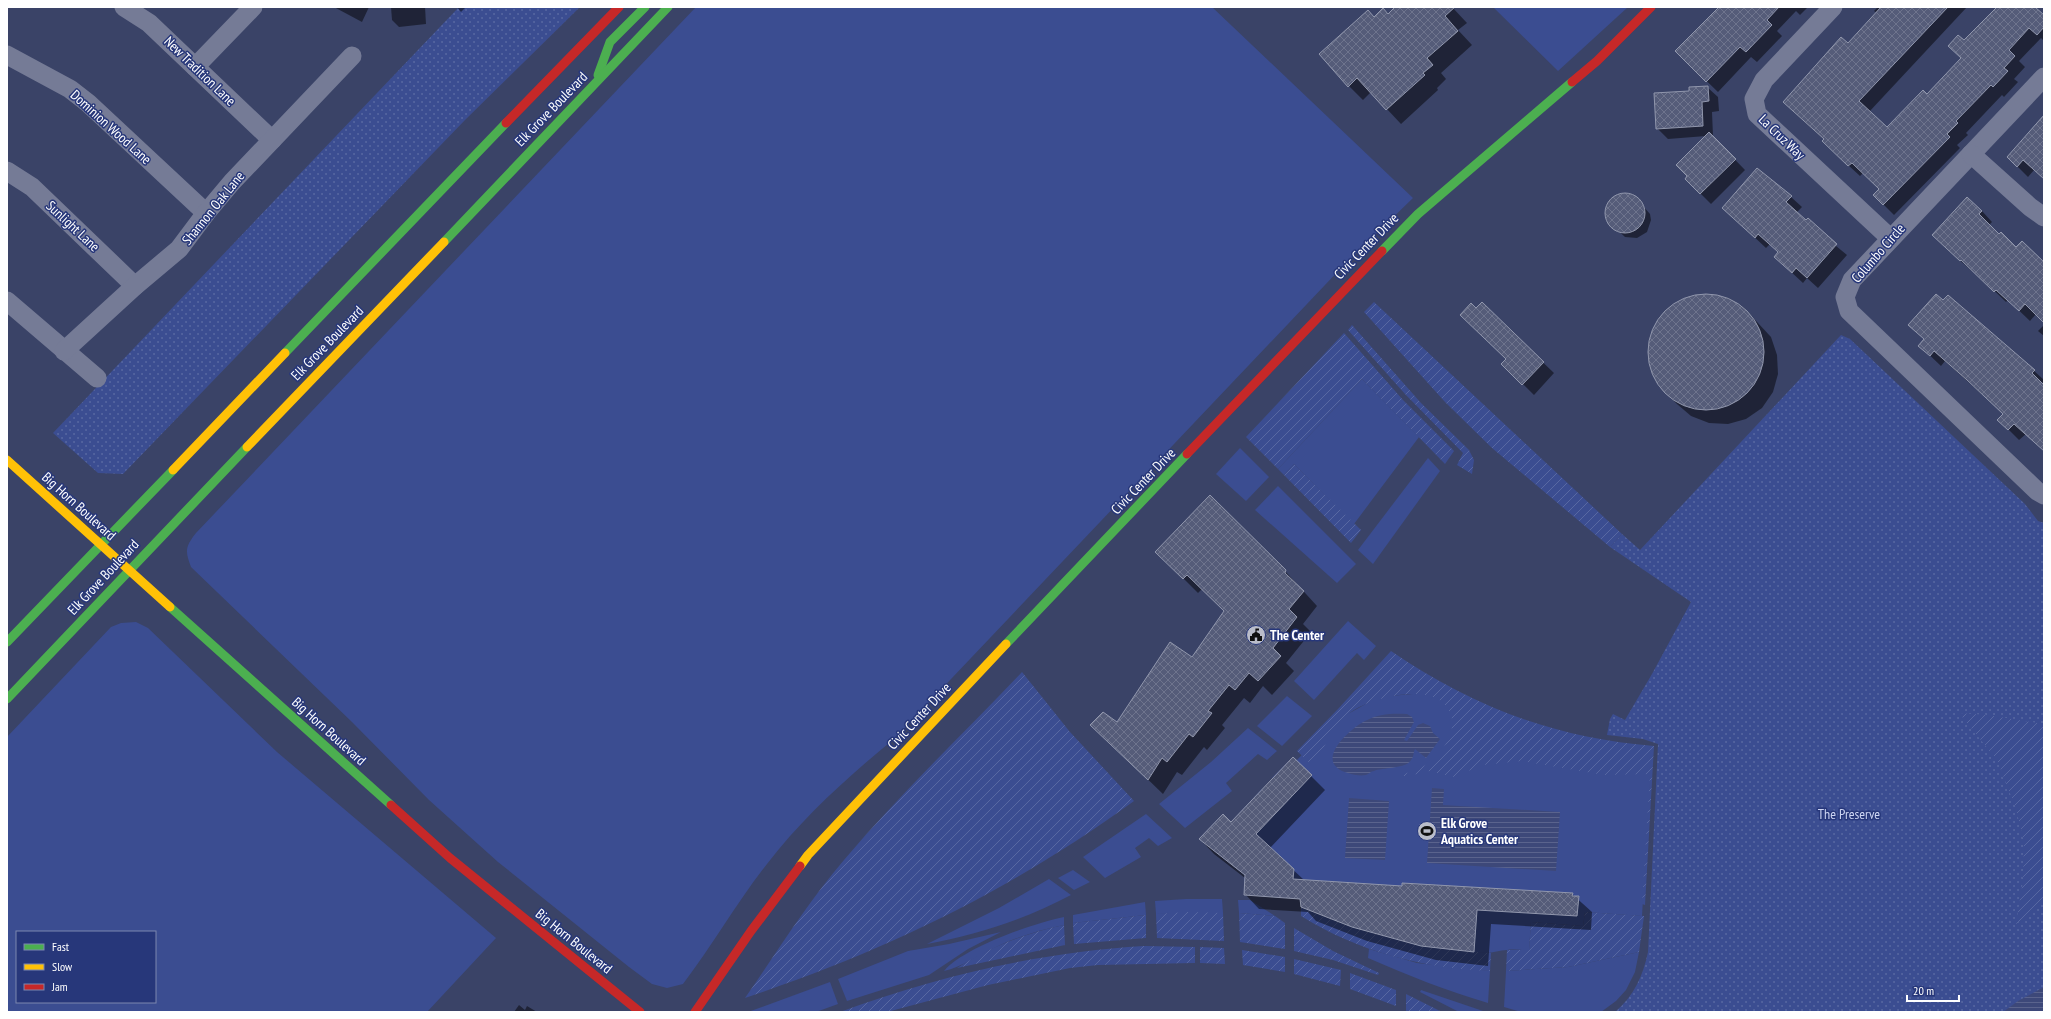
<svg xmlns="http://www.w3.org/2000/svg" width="2051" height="1019" font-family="'PT Sans Narrow',sans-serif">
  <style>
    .grass { fill: #3b4d91; fill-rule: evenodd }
    .park { fill: url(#park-dots) }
    .garden { fill: url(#garden-furrows) }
    .water { fill: url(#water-rules) }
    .shadow { fill: #0007 }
    .building { fill: url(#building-cross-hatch); stroke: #9197ad }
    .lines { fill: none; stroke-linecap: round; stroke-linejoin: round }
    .street { stroke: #757b96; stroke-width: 19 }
    .fast { stroke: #4caf50; stroke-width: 9 }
    .slow { stroke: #ffc107; stroke-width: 9 }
    .jam { stroke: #c62828; stroke-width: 9 }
    .labels { text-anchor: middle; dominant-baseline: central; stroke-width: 3; stroke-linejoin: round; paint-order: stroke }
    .street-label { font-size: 14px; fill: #fff; stroke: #27377a }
    .poi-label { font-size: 14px; font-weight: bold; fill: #fff; stroke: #27377a; text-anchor: start }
    .park-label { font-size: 14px; fill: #cdd5f3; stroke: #27377a }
  </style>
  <defs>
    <pattern id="park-dots" width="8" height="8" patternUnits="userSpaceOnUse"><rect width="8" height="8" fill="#3b4d91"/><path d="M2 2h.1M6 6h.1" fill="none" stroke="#5868a2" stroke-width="1.8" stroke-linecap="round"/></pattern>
    <pattern id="garden-furrows" width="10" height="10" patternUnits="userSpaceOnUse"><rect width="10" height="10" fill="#3b4d91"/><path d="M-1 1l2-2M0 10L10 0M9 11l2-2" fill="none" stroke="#5868a2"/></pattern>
    <pattern id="water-rules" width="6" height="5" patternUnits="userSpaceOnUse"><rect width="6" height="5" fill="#3d4879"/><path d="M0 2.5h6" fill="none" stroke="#5a638d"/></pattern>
    <pattern id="building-cross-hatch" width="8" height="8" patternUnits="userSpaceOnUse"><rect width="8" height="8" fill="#555c79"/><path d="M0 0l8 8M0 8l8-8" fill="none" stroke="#6e748d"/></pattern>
  </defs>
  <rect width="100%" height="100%" fill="#3a4367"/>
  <g class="grass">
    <path d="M 696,7 L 1212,7 L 1413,198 L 1343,266 L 895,738 C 849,776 804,816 767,864 C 737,902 713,945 683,984 L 667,988 L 652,984 L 629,967 L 498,862 L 429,800 L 352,722 L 191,567 C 185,551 185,547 196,533 Z"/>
    <path d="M 1493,7 L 1628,7 L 1558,71 Z"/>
    <path d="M 1362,379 L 1419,437 L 1354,524 L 1294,464 L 1284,475 L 1278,469 Z"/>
    <path d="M 1240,448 L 1269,477 L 1246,501 L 1216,474 Z"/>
    <path d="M 1428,458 L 1440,471 L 1373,564 L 1358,550 Z"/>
    <path d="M 1278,486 L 1356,564 L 1337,583 L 1255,510 Z"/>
    <path d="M 1348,621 L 1376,646 L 1364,660 L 1357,653 L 1314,700 L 1294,681 Z"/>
    <path d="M 136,622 L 148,628 L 277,752 L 496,938 L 427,1012 L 7,1012 L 7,737 L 111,627 L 121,623 ZM 17,932 L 155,932 L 155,1002 L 17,1002 Z"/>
    <path d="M 1424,693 L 1651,767 L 1642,916 L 1585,912 L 1583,926 L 1531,922 L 1529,951 C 1522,950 1514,949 1507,950 C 1500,950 1493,953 1486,953 C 1421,950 1361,933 1301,907 L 1301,904 L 1306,899 L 1244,895 L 1244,875 L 1199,839 L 1223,814 L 1231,822 L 1262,789 L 1264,791 L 1274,780 L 1272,778 L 1293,757 L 1297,760 L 1332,723 L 1378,697 Z"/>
    <path d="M 1287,696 L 1312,716 L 1282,746 L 1257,726 Z"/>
    <path d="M 1248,728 L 1277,751 L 1267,760 L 1258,754 L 1226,783 L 1232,791 L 1185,828 L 1159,804 L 1211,762 Z"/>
    <path d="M 1146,814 L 1172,838 L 1158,846 L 1149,838 L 1135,848 L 1141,857 L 1105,878 L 1083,857 Z"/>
    <path d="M 1073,870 L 1090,882 L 1074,890 L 1058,878 Z"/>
    <path d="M 1049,879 L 1071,895 C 1026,919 977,935 927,944 L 999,908 Z"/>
    <path d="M 1186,899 L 1222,899 L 1223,913 L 1156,914 L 1155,901 Z"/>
    <path d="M 1238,900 L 1250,900 L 1275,916 L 1239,913 Z"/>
    <path d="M 1145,902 L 1146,915 L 1073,923 L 1073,915 Z"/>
    <path d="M 1064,917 L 1064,925 C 1040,930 1016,937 994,948 C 977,956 962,967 944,971 C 963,948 1034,923 1064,917 Z"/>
    <path d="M 1001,932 L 968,949 L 929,975 L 847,1001 L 838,979 L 908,951 L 949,944 Z"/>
    <path d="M 1369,949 L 1417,963 L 1490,971 L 1488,1003 C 1447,991 1407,975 1368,958 Z"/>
    <path d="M 1639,952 L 1635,972 L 1626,990 L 1616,1001 L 1601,1012 L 1521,1012 L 1504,1007 L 1506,971 L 1568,967 Z"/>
    <path d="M 830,982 L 838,1004 L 816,1012 L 748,1012 Z"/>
    <path d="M 1421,990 L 1486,1012 L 1459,1012 L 1420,992 Z"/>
  </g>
  <g class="park">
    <path d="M 459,7 L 580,7 L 465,120 L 123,474 L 98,473 L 53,433 Z"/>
    <path d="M 1841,335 L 1850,339 L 2025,504 L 2038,521 L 2044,523 L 2044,1012 L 1615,1012 C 1634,996 1643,976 1648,952 L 1658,744 L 1643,739 L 1607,735 L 1610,719 L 1613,714 L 1625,720 L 1652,674 L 1691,602 L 1610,547 L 1622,534 L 1640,550 Z"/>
  </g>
  <g class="garden">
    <path d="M 1374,302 L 1622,534 L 1610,547 L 1492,448 L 1445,402 L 1364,312 Z"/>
    <path d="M 1352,325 L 1421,403 L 1469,450 L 1474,460 L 1472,474 L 1457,465 L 1463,453 L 1405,394 L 1348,330 Z"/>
    <path d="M 1344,333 L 1403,400 L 1454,451 L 1445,464 L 1362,379 L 1278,469 L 1246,437 Z"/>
    <path d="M 1294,464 L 1361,530 L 1351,543 L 1284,475 Z"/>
    <path d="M 1391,651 C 1473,707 1555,738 1654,746 L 1645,905 L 1642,904 L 1650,774 L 1604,775 L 1521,761 L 1483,765 L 1453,777 L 1429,771 L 1404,777 L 1404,774 C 1412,771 1420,769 1427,764 C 1446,751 1465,720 1441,701 C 1420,686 1371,698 1351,712 C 1342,720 1333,729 1328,740 C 1322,749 1320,757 1313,766 L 1297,751 L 1338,709 Z"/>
    <path d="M 1022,672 L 1070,732 L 1134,801 C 1011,890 889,950 745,998 C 777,952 807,903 844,860 C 900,794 963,734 1022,672 Z"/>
    <path d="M 1959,713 L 1987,715 L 2044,724 L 2044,903 L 2016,924 L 2023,881 L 2024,842 L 2016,809 L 1997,760 Z"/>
    <path d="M 1301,907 C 1367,935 1418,948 1491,953 L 1490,971 C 1422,968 1359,952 1301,916 Z"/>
    <path d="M 1188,912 L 1223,913 L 1224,941 L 1157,938 L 1156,914 Z"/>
    <path d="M 1585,912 L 1644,916 L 1639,952 L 1568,967 L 1506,971 L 1507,950 L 1529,950 L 1531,922 L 1583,926 Z"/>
    <path d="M 1239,913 L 1275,916 L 1285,923 L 1285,949 L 1240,942 Z"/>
    <path d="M 1146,915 L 1146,938 L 1074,944 L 1073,923 Z"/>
    <path d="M 1064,925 L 1065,945 L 957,968 C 990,947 1026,933 1064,925 Z"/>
    <path d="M 1294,928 L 1333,951 L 1379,973 L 1378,975 L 1333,960 L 1294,951 Z"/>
    <path d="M 1144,946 L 1195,947 L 1195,963 L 1098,965 L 1070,968 L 988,985 L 887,1012 L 840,1012 C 937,976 1041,952 1144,946 Z"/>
    <path d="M 1200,947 L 1224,948 L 1225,964 L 1200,963 Z"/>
    <path d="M 1242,950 L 1285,957 L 1285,972 L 1243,965 Z"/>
    <path d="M 1294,959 L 1341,970 L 1340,986 L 1294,974 Z"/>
    <path d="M 1350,973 L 1396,990 L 1396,1006 L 1350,989 Z"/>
    <path d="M 1406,994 L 1442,1012 L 1406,1011 Z"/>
  </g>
  <g class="water">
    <path d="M 1407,714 L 1412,717 L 1414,722 L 1404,740 L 1407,741 L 1418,725 L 1423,723 L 1430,726 L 1433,733 L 1440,739 L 1426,758 L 1415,749 C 1413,753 1414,757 1411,760 C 1406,769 1384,767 1374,771 C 1371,771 1369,774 1366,775 C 1361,776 1353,775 1348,773 C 1312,763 1348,730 1365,721 C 1378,714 1392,713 1407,714 Z"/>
    <path d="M 1432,788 L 1444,789 L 1443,805 L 1560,812 L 1556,871 L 1427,863 Z"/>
    <path d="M 1349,798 L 1389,801 L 1385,860 L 1345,858 Z"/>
    <path d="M 2044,987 L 2044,1012 L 2003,1012 L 2018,1001 Z"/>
  </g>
  <g class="shadow">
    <path d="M 334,7 L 369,7 L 362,22 Z"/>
    <path d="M 391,7 L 425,7 L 426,24 L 399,27 L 392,20 Z"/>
    <path d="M 457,7 L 466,7 L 461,12 Z"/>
    <path d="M 1397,7 L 1452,7 L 1467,23 L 1458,30 L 1472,45 L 1441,73 L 1446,79 L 1437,88 L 1438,90 L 1401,124 L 1371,92 L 1363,100 L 1349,86 L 1374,18 L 1383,9 L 1389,14 Z"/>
    <path d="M 1720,7 L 1808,7 L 1800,15 L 1796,11 L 1777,31 L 1782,36 L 1757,62 L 1751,57 L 1718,92 L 1687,62 Z"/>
    <path d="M 1878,7 L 1967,7 L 1869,112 L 1887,129 L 1927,95 L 1962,58 L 1964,42 L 1998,7 L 2034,7 L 2044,17 L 2044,41 L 2041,38 L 2019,61 L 2025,67 L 2014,79 L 2018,82 L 2004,97 L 2002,95 L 1966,133 L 1968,135 L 1957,145 L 1960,148 L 1894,215 L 1874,195 L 1880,189 L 1863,173 L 1860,176 L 1834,152 L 1825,140 L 1795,113 L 1848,44 L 1877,13 L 1874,11 Z"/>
    <path d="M 1707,87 L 1718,97 L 1719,111 L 1712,112 L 1713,136 L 1712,136 L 1745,170 L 1711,204 L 1686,179 L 1706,136 L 1668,139 L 1657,128 L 1690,92 Z"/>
    <path d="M 2044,117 L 2044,179 L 2034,170 L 2028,177 L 2008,157 Z"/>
    <path d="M 1630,195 L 1635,197 L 1650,214 L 1651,220 L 1647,232 L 1637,238 L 1625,237 L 1608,221 L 1606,216 L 1609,204 L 1618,196 Z"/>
    <path d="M 1791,197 L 1802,207 L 1796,213 L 1847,255 L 1818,288 L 1807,278 L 1803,283 L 1775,257 L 1779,253 L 1770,244 L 1766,248 L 1734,218 Z"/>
    <path d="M 1982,211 L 1992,222 L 1989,225 L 2016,249 L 2044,263 L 2044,322 L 2036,314 L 2030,321 L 2008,300 L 2006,302 L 1973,270 L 1972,271 L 1944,246 Z"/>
    <path d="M 1709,294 L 1728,298 L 1744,308 L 1771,337 L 1777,355 L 1778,374 L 1773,392 L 1762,408 L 1746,419 L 1728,424 L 1709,423 L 1691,416 L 1677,404 L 1662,389 L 1652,373 L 1649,354 L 1651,336 L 1660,318 L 1673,305 L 1690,297 Z"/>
    <path d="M 1482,304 L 1554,373 L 1534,395 L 1513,374 L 1507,359 L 1476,310 Z"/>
    <path d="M 2044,325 L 2044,336 L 2038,331 Z"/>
    <path d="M 1920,346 L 2020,358 L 2044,380 L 2042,384 L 2044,386 L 2044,451 L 2026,434 L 2019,440 L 1999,420 L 2004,414 L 1945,361 L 1941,366 Z"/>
    <path d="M 1157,552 L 1285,571 L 1317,606 L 1303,624 L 1311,632 L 1286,663 L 1294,671 L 1272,695 L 1263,686 L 1250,703 L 1244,698 L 1222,725 L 1225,728 L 1207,750 L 1204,747 L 1182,775 L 1177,772 L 1163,794 L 1106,739 L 1118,723 L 1192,658 L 1225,611 L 1202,589 L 1198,593 Z"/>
    <path d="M 1293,758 L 1325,790 L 1270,848 L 1304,880 L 1402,887 L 1572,894 L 1592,912 L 1591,930 L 1491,924 L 1488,966 L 1436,960 L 1367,941 L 1316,921 L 1308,912 L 1259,909 L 1245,894 L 1245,878 L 1214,854 L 1200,839 L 1231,823 Z"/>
    <path d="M 519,1005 L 525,1010 L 527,1006 L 537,1012 L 514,1012 Z"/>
  </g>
  <g class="building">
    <path d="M 1395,7 L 1455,7 L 1445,16 L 1458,31 L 1427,58 L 1433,65 L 1423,73 L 1425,75 L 1386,110 L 1357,78 L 1348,87 L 1319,54 L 1368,10 L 1374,17 L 1383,8 L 1388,14 Z"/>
    <path d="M 1719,7 L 1779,7 L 1767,20 L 1772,25 L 1746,52 L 1740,47 L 1706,82 L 1675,51 Z"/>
    <path d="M 1881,7 L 1948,7 L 1859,101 L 1887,127 L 1923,90 L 1927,94 L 1961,58 L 1948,46 L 1958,35 L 1964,40 L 1997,7 L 2035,7 L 2044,15 L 2044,27 L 2037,35 L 2029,28 L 2009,50 L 2015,56 L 2004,68 L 2008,71 L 1993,87 L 1991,85 L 1956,121 L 1958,123 L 1947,134 L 1950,137 L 1883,205 L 1873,195 L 1879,189 L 1852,163 L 1848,166 L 1822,141 L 1824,139 L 1783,102 L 1841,37 L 1848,43 Z"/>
    <path d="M 1708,86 L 1709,101 L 1702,102 L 1703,126 L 1656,129 L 1654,93 L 1689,91 L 1689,87 Z"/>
    <path d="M 2044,115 L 2044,179 L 2023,160 L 2017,167 L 2007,157 Z"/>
    <path d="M 1709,132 L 1736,159 L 1700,194 L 1685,179 L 1687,176 L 1676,165 Z"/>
    <path d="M 1757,168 L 1792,196 L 1786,202 L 1806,220 L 1808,218 L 1837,244 L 1807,278 L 1796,268 L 1792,273 L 1774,257 L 1778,252 L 1758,234 L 1755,238 L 1722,208 Z"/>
    <circle cx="1625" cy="213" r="20"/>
    <path d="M 1967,197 L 1982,211 L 1979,214 L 1999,234 L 2001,232 L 2016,247 L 2022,241 L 2044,262 L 2044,323 L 2025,304 L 2019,311 L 1996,290 L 1994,292 L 1961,260 L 1960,261 L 1932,235 Z"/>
    <circle cx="1706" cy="352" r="58"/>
    <path d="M 1936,294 L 1943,300 L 1948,295 L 2035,370 L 2032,373 L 2044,385 L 2044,451 L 2014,424 L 2008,430 L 1997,420 L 2003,414 L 1967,380 L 1934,351 L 1930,356 L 1918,346 L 1924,339 L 1908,325 Z"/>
    <path d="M 1482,302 L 1544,362 L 1522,385 L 1501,364 L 1506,359 L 1460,315 L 1471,303 L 1476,308 Z"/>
    <path d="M 1210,495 L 1286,570 L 1285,573 L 1304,591 L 1289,609 L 1297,617 L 1273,648 L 1281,656 L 1258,681 L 1249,673 L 1235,690 L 1229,685 L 1208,711 L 1212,713 L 1193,737 L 1189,734 L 1167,762 L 1162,758 L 1148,780 L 1090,725 L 1103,712 L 1117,722 L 1170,642 L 1192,657 L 1224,611 L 1187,575 L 1183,579 L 1155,552 Z"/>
    <path d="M 1293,757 L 1312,775 L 1256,834 L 1294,869 L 1293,879 L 1402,886 L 1402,883 L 1573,893 L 1572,896 L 1579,896 L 1577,916 L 1477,910 L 1474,952 L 1421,946 L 1352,927 L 1301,907 L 1300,899 L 1244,895 L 1245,875 L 1199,839 L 1223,814 L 1231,822 Z"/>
  </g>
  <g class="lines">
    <g class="street">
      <path d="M 124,7 L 149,23 L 272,140"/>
      <path d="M 1833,7 L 1764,80 L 1754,99 L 1757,114 L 1890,238"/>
      <path d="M 7,55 L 70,89 L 88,103 L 206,213"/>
      <path d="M 195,67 L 253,7"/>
      <path d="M 2044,77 L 1852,280 L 1845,297 L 1849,311 L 2037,491 L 2044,495"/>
      <path d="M 1971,154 L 2030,207 L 2044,217"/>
      <path d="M 7,171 L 32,187 L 135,286"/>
      <path d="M 7,301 L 97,378"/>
      <path d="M 64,351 L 135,286 L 179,249 L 206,213 L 232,182 L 352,56"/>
    </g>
    <g class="fast">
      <path d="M 598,75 L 610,42 L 645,7"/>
      <path d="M 444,242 L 668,7"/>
      <path d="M 1382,251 L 1418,214 L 1572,82"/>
      <path d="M 285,353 L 506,123"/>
      <path d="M 170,607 L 391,805"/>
      <path d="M 7,642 L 173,470"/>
      <path d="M 1006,644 L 1187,454"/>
      <path d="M 7,699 L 247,447"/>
    </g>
    <g class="slow">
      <path d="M 247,447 L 444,242"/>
      <path d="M 7,460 L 170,607"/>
      <path d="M 173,470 L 285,353"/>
      <path d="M 800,866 L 808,855 L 1006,644"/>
    </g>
    <g class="jam">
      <path d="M 1572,82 L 1597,61 L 1651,7"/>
      <path d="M 506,123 L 619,7"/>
      <path d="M 1187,454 L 1382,251"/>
      <path d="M 391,805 L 450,858 L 640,1012"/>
      <path d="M 695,1012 L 751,931 L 800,866"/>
    </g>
  </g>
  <defs>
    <g id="civic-disc" transform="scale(1)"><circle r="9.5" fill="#babdca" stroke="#27377a"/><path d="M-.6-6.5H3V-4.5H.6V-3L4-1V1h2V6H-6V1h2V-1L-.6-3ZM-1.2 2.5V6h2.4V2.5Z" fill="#111"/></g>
    <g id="stadium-disc" transform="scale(1)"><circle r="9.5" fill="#babdca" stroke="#27377a"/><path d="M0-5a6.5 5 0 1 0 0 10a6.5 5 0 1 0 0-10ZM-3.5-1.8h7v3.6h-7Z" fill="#111"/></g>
  </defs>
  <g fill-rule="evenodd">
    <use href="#civic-disc" x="1256" y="635"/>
    <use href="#stadium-disc" x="1427" y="831"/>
  </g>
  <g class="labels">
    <g class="street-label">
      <text transform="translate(200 71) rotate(44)">New Tradition Lane</text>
      <text transform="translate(551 109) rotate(-46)">Elk Grove Boulevard</text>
      <text transform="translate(111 127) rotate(42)">Dominion Wood Lane</text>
      <text transform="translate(1782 137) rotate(44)">La Cruz Way</text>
      <text transform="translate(213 208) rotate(-51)">Shannon Oak Lane</text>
      <text transform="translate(73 226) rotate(43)">Sunlight Lane</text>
      <text transform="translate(1366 246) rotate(-46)">Civic Center Drive</text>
      <text transform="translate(1878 253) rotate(-49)">Columbo Circle</text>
      <text transform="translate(327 343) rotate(-46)">Elk Grove Boulevard</text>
      <text transform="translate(1143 481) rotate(-46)">Civic Center Drive</text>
      <text transform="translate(79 506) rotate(42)">Big Horn Boulevard</text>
      <text transform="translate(103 577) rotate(-47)">Elk Grove Boulevard</text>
      <text transform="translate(919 716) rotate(-47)">Civic Center Drive</text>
      <text transform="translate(329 731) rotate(42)">Big Horn Boulevard</text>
      <text transform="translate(574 941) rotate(39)">Big Horn Boulevard</text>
    </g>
    <g class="poi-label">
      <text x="1270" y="635">The Center</text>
      <text x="1441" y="823">Elk Grove<tspan x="1441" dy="16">Aquatics Center</tspan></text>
    </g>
    <g class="park-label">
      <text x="1849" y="814">The Preserve</text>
    </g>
  </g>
  <rect width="2051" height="1019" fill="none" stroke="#ffffff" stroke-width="16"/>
  <rect x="16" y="931" width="140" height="72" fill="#27377a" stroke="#7d87af"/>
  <rect x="24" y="944" width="20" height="6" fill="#4caf50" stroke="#7d87af"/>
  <text x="52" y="951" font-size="12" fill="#ffffff">Fast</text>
  <rect x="24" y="964" width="20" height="6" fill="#ffc107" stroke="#7d87af"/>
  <text x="52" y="971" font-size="12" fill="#ffffff">Slow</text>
  <rect x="24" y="984" width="20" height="6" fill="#c62828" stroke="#7d87af"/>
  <text x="52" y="991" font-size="12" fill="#ffffff">Jam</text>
  <path d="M1907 995v6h52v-6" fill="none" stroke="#ffffff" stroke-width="2"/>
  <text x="1913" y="995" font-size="12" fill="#ffffff" stroke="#27377a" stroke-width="3" paint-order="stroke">20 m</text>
</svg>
